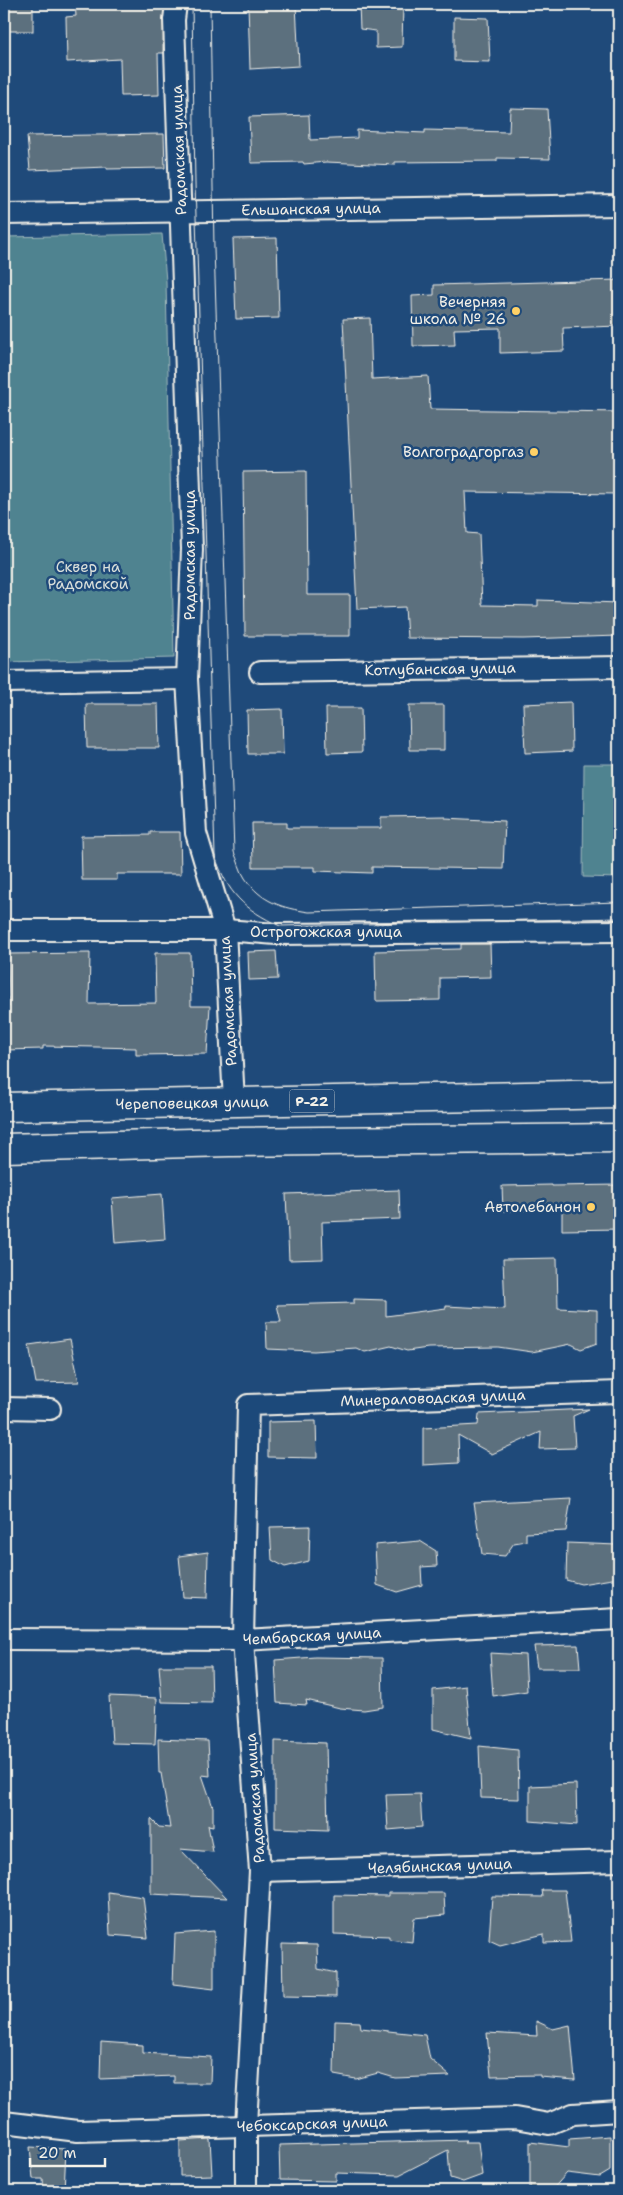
<svg xmlns="http://www.w3.org/2000/svg" width="623" height="2195" font-family="'Shantell Sans',sans-serif">
  <style>
    .green { fill: #4f8390; stroke: #a2babc }
    .building { fill: #5c6f7e; stroke: #f4f1e8 }
    .lines { fill: none; stroke-linecap: round; stroke-linejoin: round }
    .street-casing { stroke: #f4f1e8; stroke-width: 24 }
    .highway-casing { stroke: #f4f1e8; stroke-width: 31 }
    .street { stroke: #1f4a7a; stroke-width: 20 }
    .highway { stroke: #1f4a7a; stroke-width: 28 }
    .tram { stroke: #f4f1e8; stroke-width: 1 }
    .poi-dot { fill: #ffd166; stroke: #1f4a7a; stroke-width: 2 }
    .labels { text-anchor: middle; dominant-baseline: central; stroke-width: 5; stroke-linejoin: round; paint-order: stroke }
    .shield { fill: #1f4a7a; stroke: #b4bfc7; stroke-width: 1 }
    .shield-label { font-size: 14px; font-weight: bold; fill: #f4f1e8 }
    .street-label { font-size: 15px; fill: #f4f1e8; stroke: #1f4a7a }
    .poi-label { font-size: 15px; fill: #f4f1e8; stroke: #1f4a7a; text-anchor: end }
    .park-label { font-size: 15px; fill: #dbe0db; stroke: #1f4a7a }
  </style>
  <rect width="100%" height="100%" fill="#1f4a7a"/>
  <filter id="ink" filterUnits="userSpaceOnUse"><feTurbulence type="fractalNoise" baseFrequency=".02" numOctaves="2"/><feDisplacementMap in="SourceGraphic" scale="10" xChannelSelector="R" yChannelSelector="G"/><feConvolveMatrix kernelMatrix="1 2 1 2 8 2 1 2 1" color-interpolation-filters="sRGB"/></filter>
  <g filter="url(#ink)">
    <g class="green">
      <path d="M 162,234 L 166,281 L 174,658 L 4,662 L 4,237 Z"/>
      <path d="M 584,764 L 619,764 L 619,878 L 583,877 Z"/>
    </g>
    <g class="building">
      <rect x="4" y="4" width="29" height="27"/>
      <path d="M 75,4 L 164,8 L 163,53 L 158,53 L 159,95 L 121,96 L 120,59 L 67,62 L 66,17 L 76,16 Z"/>
      <path d="M 248,4 L 296,4 L 299,66 L 250,69 Z"/>
      <path d="M 359,4 L 403,4 L 402,47 L 376,48 L 376,31 L 360,29 Z"/>
      <path d="M 454,17 L 488,18 L 490,62 L 454,61 Z"/>
      <path d="M 510,108 L 547,109 L 550,159 L 497,158 L 497,161 L 395,162 L 395,165 L 326,162 L 304,164 L 303,162 L 251,163 L 249,117 L 309,115 L 310,140 L 357,138 L 357,130 L 425,133 L 425,130 L 509,132 Z"/>
      <path d="M 164,134 L 165,168 L 107,169 L 107,167 L 30,170 L 27,136 Z"/>
      <path d="M 277,238 L 279,318 L 236,319 L 233,239 Z"/>
      <path d="M 619,280 L 619,326 L 563,328 L 564,351 L 500,353 L 500,328 L 454,329 L 455,345 L 413,346 L 412,296 L 434,295 L 434,285 Z"/>
      <path d="M 370,318 L 372,379 L 428,376 L 430,409 L 619,412 L 619,494 L 465,492 L 467,533 L 479,534 L 482,605 L 538,606 L 538,600 L 619,603 L 619,636 L 523,639 L 407,638 L 405,607 L 357,609 L 343,319 Z"/>
      <path d="M 306,471 L 307,595 L 350,595 L 350,636 L 245,636 L 243,472 Z"/>
      <path d="M 571,702 L 572,751 L 525,753 L 523,704 Z"/>
      <path d="M 86,704 L 158,704 L 159,748 L 87,748 Z"/>
      <path d="M 409,705 L 444,705 L 444,750 L 410,750 Z"/>
      <path d="M 326,708 L 361,708 L 362,752 L 327,753 Z"/>
      <path d="M 282,709 L 283,754 L 248,754 L 247,710 Z"/>
      <path d="M 445,816 L 445,818 L 505,821 L 503,869 L 372,867 L 372,873 L 315,871 L 315,867 L 253,867 L 252,823 L 287,823 L 287,828 L 381,828 L 381,817 Z"/>
      <path d="M 150,832 L 180,832 L 181,874 L 117,874 L 117,880 L 82,880 L 81,836 L 150,835 Z"/>
      <path d="M 461,944 L 490,944 L 491,977 L 440,978 L 440,1000 L 376,1001 L 375,951 L 461,949 Z"/>
      <path d="M 276,951 L 278,979 L 249,980 L 248,952 Z"/>
      <path d="M 90,953 L 89,1004 L 156,1003 L 155,953 L 190,953 L 191,1006 L 210,1006 L 207,1054 L 136,1055 L 136,1048 L 96,1047 L 43,1046 L 43,1049 L 4,1050 L 4,1007 L 9,1007 L 8,954 Z"/>
      <path d="M 552,1185 L 552,1186 L 619,1185 L 619,1229 L 562,1230 L 562,1209 L 503,1211 L 502,1186 Z"/>
      <path d="M 399,1190 L 400,1219 L 322,1222 L 323,1259 L 289,1260 L 286,1194 Z"/>
      <path d="M 162,1194 L 165,1239 L 115,1243 L 112,1198 Z"/>
      <path d="M 557,1258 L 558,1308 L 597,1310 L 597,1343 L 581,1349 L 571,1344 L 532,1352 L 498,1347 L 428,1348 L 407,1351 L 391,1346 L 365,1352 L 356,1348 L 314,1351 L 267,1349 L 266,1322 L 281,1322 L 277,1305 L 354,1303 L 354,1299 L 386,1300 L 386,1316 L 446,1308 L 446,1306 L 505,1309 L 503,1259 Z"/>
      <path d="M 70,1339 L 79,1382 L 36,1383 L 29,1345 Z"/>
      <path d="M 589,1409 L 573,1416 L 575,1448 L 540,1449 L 541,1432 L 492,1454 L 458,1435 L 459,1463 L 423,1465 L 423,1428 L 478,1425 L 479,1414 Z"/>
      <path d="M 316,1421 L 317,1458 L 268,1457 L 268,1422 Z"/>
      <path d="M 571,1498 L 566,1531 L 526,1533 L 526,1541 L 514,1543 L 505,1556 L 482,1554 L 474,1503 Z"/>
      <path d="M 310,1526 L 309,1561 L 285,1567 L 272,1560 L 270,1527 Z"/>
      <path d="M 420,1541 L 436,1551 L 437,1566 L 421,1567 L 422,1585 L 397,1592 L 377,1585 L 375,1545 Z"/>
      <path d="M 567,1543 L 617,1545 L 618,1578 L 581,1584 L 566,1580 Z"/>
      <path d="M 208,1552 L 207,1598 L 183,1597 L 179,1556 Z"/>
      <path d="M 578,1645 L 580,1668 L 537,1668 L 534,1646 Z"/>
      <path d="M 490,1653 L 525,1655 L 527,1691 L 493,1696 Z"/>
      <path d="M 315,1657 L 382,1658 L 383,1707 L 364,1710 L 340,1708 L 306,1700 L 307,1705 L 277,1703 L 275,1660 Z"/>
      <path d="M 159,1666 L 211,1666 L 212,1703 L 162,1702 Z"/>
      <path d="M 466,1686 L 471,1738 L 433,1729 L 433,1690 Z"/>
      <path d="M 109,1696 L 157,1698 L 155,1744 L 112,1743 Z"/>
      <path d="M 158,1739 L 208,1741 L 210,1776 L 202,1775 L 213,1807 L 213,1826 L 208,1825 L 213,1852 L 180,1849 L 227,1898 L 151,1894 L 151,1819 L 159,1827 L 170,1828 L 161,1773 L 159,1773 Z"/>
      <path d="M 275,1741 L 326,1743 L 328,1830 L 275,1828 Z"/>
      <path d="M 479,1746 L 518,1750 L 519,1799 L 481,1798 Z"/>
      <path d="M 576,1784 L 577,1825 L 530,1821 L 530,1786 Z"/>
      <path d="M 420,1794 L 422,1827 L 388,1830 L 386,1795 Z"/>
      <path d="M 542,1890 L 565,1890 L 571,1942 L 544,1943 L 544,1934 L 500,1945 L 489,1940 L 492,1896 L 543,1897 Z"/>
      <path d="M 108,1892 L 143,1897 L 148,1938 L 110,1935 Z"/>
      <path d="M 388,1893 L 444,1893 L 445,1915 L 414,1918 L 412,1942 L 389,1939 L 389,1936 L 334,1934 L 334,1895 L 388,1896 Z"/>
      <path d="M 214,1931 L 214,1989 L 173,1984 L 175,1934 Z"/>
      <path d="M 282,1944 L 317,1945 L 318,1969 L 336,1973 L 336,1997 L 283,1996 Z"/>
      <path d="M 335,2021 L 360,2022 L 361,2028 L 425,2035 L 430,2059 L 450,2076 L 395,2078 L 378,2073 L 356,2079 L 334,2075 Z"/>
      <path d="M 536,2021 L 553,2029 L 570,2025 L 575,2080 L 540,2077 L 540,2075 L 491,2076 L 487,2033 L 537,2036 Z"/>
      <path d="M 101,2042 L 143,2045 L 143,2053 L 211,2057 L 210,2083 L 174,2083 L 174,2076 L 100,2079 Z"/>
      <path d="M 610,2136 L 610,2171 L 600,2177 L 567,2173 L 551,2191 L 530,2191 L 530,2142 L 569,2147 L 569,2139 Z"/>
      <path d="M 210,2139 L 212,2175 L 180,2176 L 180,2141 Z"/>
      <path d="M 467,2140 L 464,2142 L 478,2142 L 482,2175 L 463,2182 L 450,2178 L 448,2150 L 399,2175 L 336,2173 L 336,2181 L 280,2180 L 279,2145 Z"/>
      <path d="M 30,2147 L 66,2149 L 64,2191 L 44,2191 L 43,2179 L 33,2179 Z"/>
    </g>
    <g class="lines">
      <g class="street-casing">
        <g id="street">
          <path d="M 176,4 L 174,20 L 192,549 L 187,679 L 196,833 L 225,930 L 234,1102"/>
          <path d="M 4,214 L 619,205"/>
          <path d="M 260,672 L 619,667"/>
          <path d="M 4,682 L 187,679"/>
          <path d="M 4,930 L 225,930 L 276,934 L 619,931"/>
          <path d="M 4,1408 L 50,1409"/>
          <path d="M 4,1639 L 243,1640 L 619,1619"/>
          <path d="M 260,1871 L 619,1861"/>
          <path d="M 4,2122 L 78,2131 L 515,2118 L 549,2124 L 573,2114 L 619,2111"/>
          <path d="M 246,2191 L 246,2125 L 260,1871 L 243,1640 L 248,1405 L 619,1392"/>
        </g>
      </g>
      <g class="highway-casing">
        <g id="highway">
          <path d="M 4,1107 L 619,1094"/>
          <path d="M 4,1148 L 229,1142 L 619,1138"/>
        </g>
      </g>
      <use href="#street" class="street"/>
      <use href="#highway" class="highway"/>
      <g class="tram">
        <path d="M 192,4 L 195,183 L 215,856 C 228,894 244,909 280,926 L 619,918"/>
        <path d="M 210,4 L 214,248 L 234,852 C 238,860 240,871 245,878 C 261,902 282,908 309,912 L 619,902"/>
      </g>
    </g>
  </g>
  <g class="poi-dot">
    <circle cx="516" cy="311" r="5"/>
    <circle cx="534" cy="452" r="5"/>
    <circle cx="591" cy="1207" r="5"/>
  </g>
  <g class="labels">
    <rect class="shield" x="289.5" y="1089.5" width="45" height="23" rx="4"/>
    <g class="shield-label">
      <text x="312" y="1101">Р-22</text>
    </g>
    <g class="street-label">
      <text transform="translate(179 150) rotate(-92)">Радомская улица</text>
      <text transform="translate(311 209) rotate(-1)">Ельшанская улица</text>
      <text transform="translate(190 555) rotate(-90)">Радомская улица</text>
      <text transform="translate(440 669) rotate(-1)">Котлубанская улица</text>
      <text x="326" y="932">Острогожская улица</text>
      <text transform="translate(228 1001) rotate(-93)">Радомская улица</text>
      <text transform="translate(192 1103) rotate(-1)">Череповецкая улица</text>
      <text transform="translate(433 1398) rotate(-2)">Минераловодская улица</text>
      <text transform="translate(312 1636) rotate(-3)">Чембарская улица</text>
      <text transform="translate(255 1798) rotate(-94)">Радомская улица</text>
      <text transform="translate(440 1866) rotate(-2)">Челябинская улица</text>
      <text transform="translate(312 2124) rotate(-2)">Чебоксарская улица</text>
    </g>
    <g class="poi-label">
      <text x="506" y="302">Вечерняя<tspan x="506" dy="17">школа № 26</tspan></text>
      <text x="524" y="452">Волгоградгоргаз</text>
      <text x="581" y="1207">Автолебанон</text>
    </g>
    <g class="park-label">
      <text x="88" y="567">Сквер на<tspan x="88" dy="17">Радомской</tspan></text>
    </g>
  </g>
  <rect width="623" height="2195" fill="none" stroke="#1f4a7a" stroke-width="20"/>
  <rect x="10" y="10" width="603" height="2175" fill="none" stroke="#f4f1e8" stroke-width="2" filter="url(#ink)"/>
  <path d="M30 2158v8h75v-8" fill="none" stroke="#f4f1e8" stroke-width="2.5"/>
  <text x="38" y="2158" font-size="15" fill="#f4f1e8" stroke="#1f4a7a" stroke-width="4" paint-order="stroke">20 m</text>
</svg>
